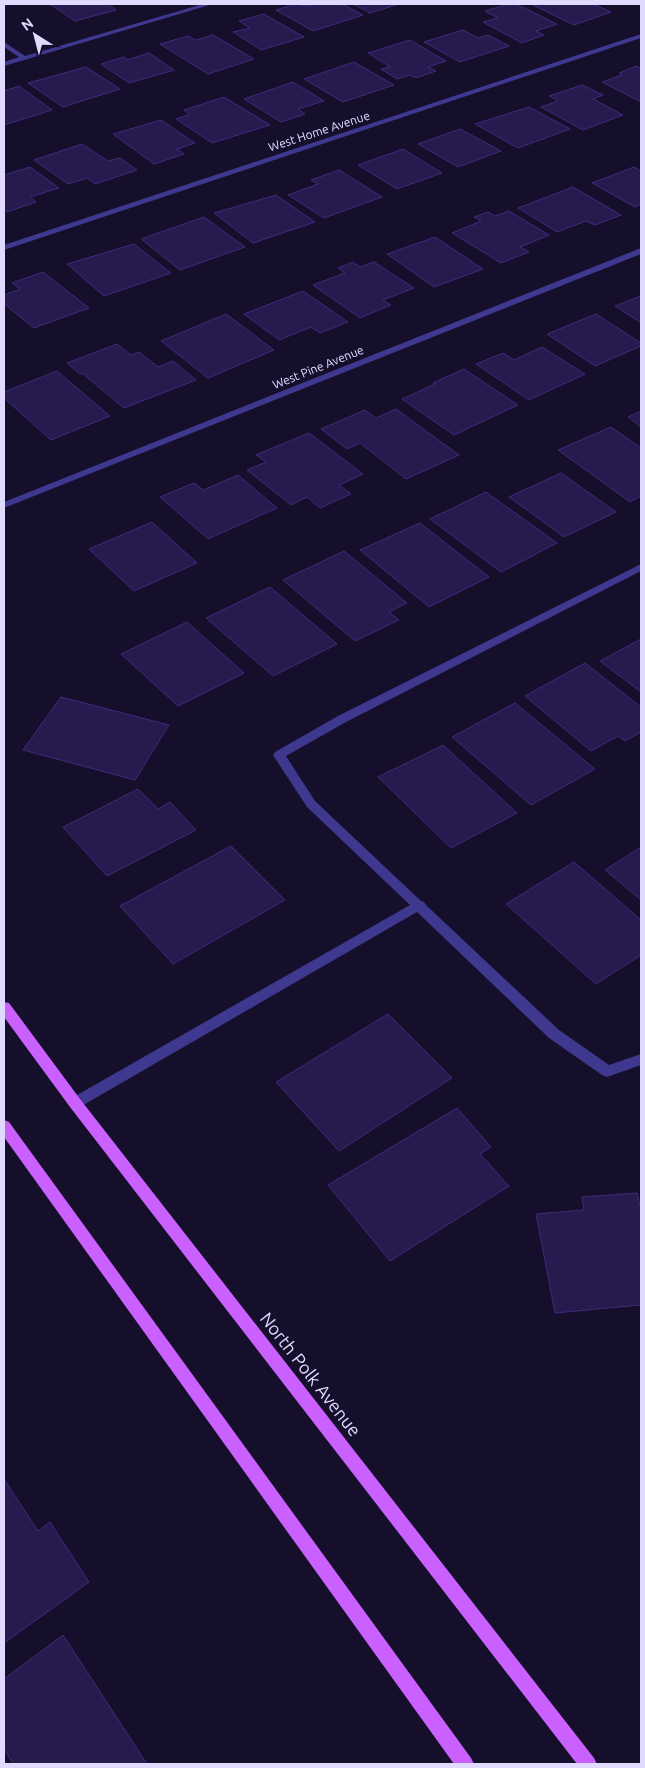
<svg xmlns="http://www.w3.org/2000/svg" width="645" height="1768" font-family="Ubuntu,sans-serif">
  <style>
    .building { fill: #271a4e; stroke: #3e2b7c }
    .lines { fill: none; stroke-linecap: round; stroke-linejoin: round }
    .minor { fill: #3e388e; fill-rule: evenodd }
    .major { fill: #ca61ff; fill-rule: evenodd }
    .labels { text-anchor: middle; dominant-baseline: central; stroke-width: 4.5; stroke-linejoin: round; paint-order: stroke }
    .far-street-label { font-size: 12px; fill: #e0daff; stroke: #150f2c }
    .near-street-label { font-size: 18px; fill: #e0daff; stroke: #150f2c }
  </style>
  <rect width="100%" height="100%" fill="#150f2c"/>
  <g class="building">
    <path d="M 50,4 L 107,4 L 116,10 L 75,21 Z"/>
    <path d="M 296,4 L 307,6 L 314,4 L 342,4 L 363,15 L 313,31 L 276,10 Z"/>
    <path d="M 353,4 L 399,4 L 370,13 Z"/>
    <path d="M 509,4 L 516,4 L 557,24 L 536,31 L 544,35 L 522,43 L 483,22 L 498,18 L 485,11 Z"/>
    <path d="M 531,4 L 593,4 L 611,12 L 574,25 Z"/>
    <path d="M 264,14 L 304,37 L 261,50 L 233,32 L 250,28 L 239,21 Z"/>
    <path d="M 463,30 L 478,38 L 488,35 L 509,46 L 460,62 L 424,42 Z"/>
    <path d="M 213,35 L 254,59 L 208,74 L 160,44 L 188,36 L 196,40 Z"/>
    <path d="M 410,40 L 446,61 L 428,67 L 436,71 L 416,78 L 410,75 L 397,79 L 381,69 L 390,67 L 368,53 Z"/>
    <path d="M 149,53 L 174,70 L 129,83 L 101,64 L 124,57 L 127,60 Z"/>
    <path d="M 354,62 L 394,85 L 343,102 L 304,79 Z"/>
    <path d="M 636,66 L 641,69 L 641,102 L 602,82 L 622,75 L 619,73 Z"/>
    <path d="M 86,67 L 120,89 L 63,107 L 28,83 Z"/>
    <path d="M 293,82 L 324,101 L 298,109 L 305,114 L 281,122 L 244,99 Z"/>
    <path d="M 582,85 L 603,95 L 593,99 L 623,115 L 583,130 L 541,107 L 558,101 L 549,96 Z"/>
    <path d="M 19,86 L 52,110 L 4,125 L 4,91 Z"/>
    <path d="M 224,97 L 270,125 L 212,143 L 176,119 L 190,114 L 184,110 Z"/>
    <path d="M 529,107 L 570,129 L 518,148 L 475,124 Z"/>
    <path d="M 161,120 L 195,143 L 177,149 L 184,154 L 154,164 L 113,134 Z"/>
    <path d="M 460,129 L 501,151 L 458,167 L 418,144 Z"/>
    <path d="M 82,144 L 108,161 L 120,158 L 137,170 L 95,184 L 87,178 L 68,184 L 34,160 Z"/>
    <path d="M 403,149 L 442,173 L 397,189 L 358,165 Z"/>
    <path d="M 30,167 L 59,188 L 30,197 L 36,202 L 7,212 L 4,209 L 4,175 Z"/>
    <path d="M 634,167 L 641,171 L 641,204 L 635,207 L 592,183 Z"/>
    <path d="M 339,170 L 382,197 L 324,218 L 288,195 L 318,184 L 311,180 Z"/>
    <path d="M 573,187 L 621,215 L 595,225 L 586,221 L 557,232 L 518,208 Z"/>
    <path d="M 276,195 L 315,222 L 253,243 L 214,213 Z"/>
    <path d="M 509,211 L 549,235 L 520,247 L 529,252 L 501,263 L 452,233 L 481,221 L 474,217 L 488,212 L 495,216 Z"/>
    <path d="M 204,217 L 245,247 L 180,270 L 141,239 Z"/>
    <path d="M 435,237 L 483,269 L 434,287 L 387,254 Z"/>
    <path d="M 134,244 L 171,273 L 104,296 L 67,264 Z"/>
    <path d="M 353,262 L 360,267 L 374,262 L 414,288 L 383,300 L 391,305 L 360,318 L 313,285 L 345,273 L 338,268 Z"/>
    <path d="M 43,272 L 89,308 L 34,328 L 4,304 L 4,295 L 20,289 L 12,283 Z"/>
    <path d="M 303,291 L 348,322 L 320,333 L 311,327 L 279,340 L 244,314 Z"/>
    <path d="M 641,296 L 641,323 L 615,306 Z"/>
    <path d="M 226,314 L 274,350 L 208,378 L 161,341 Z"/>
    <path d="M 596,314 L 641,343 L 641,346 L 595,366 L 547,334 Z"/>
    <path d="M 117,344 L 131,355 L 139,352 L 158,367 L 173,361 L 196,380 L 124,408 L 82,373 L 80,374 L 67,363 Z"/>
    <path d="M 542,347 L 585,374 L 529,400 L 476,364 L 503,353 L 514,360 Z"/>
    <path d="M 464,369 L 518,405 L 454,435 L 402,399 L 435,384 L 433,383 Z"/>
    <path d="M 57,371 L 110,416 L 51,440 L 4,398 L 4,392 Z"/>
    <path d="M 396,409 L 459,455 L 406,479 L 360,443 L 347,449 L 321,429 L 365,410 L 376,418 Z"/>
    <path d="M 641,411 L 641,427 L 628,417 Z"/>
    <path d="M 611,427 L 641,448 L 641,496 L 630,502 L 558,450 Z"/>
    <path d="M 309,433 L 363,474 L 339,485 L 351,494 L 320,508 L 307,497 L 291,505 L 247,470 L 266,462 L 256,455 Z"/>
    <path d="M 561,473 L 616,512 L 564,537 L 509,497 Z"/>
    <path d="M 238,475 L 277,508 L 208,539 L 160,497 L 194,483 L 203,490 Z"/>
    <path d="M 486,492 L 557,543 L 501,572 L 430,519 Z"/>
    <path d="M 152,522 L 197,563 L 134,591 L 89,549 Z"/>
    <path d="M 420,523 L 489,577 L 429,607 L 360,550 Z"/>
    <path d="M 344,551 L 407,603 L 389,612 L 399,620 L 355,641 L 283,580 Z"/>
    <path d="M 270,587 L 337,644 L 273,676 L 206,618 Z"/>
    <path d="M 187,622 L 244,673 L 178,706 L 121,654 Z"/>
    <path d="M 641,639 L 641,692 L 600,661 Z"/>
    <path d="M 585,663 L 641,707 L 641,732 L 625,741 L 618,736 L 591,751 L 525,696 Z"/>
    <path d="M 61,697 L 169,725 L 135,780 L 23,750 Z"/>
    <path d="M 515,703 L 595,769 L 531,805 L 452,737 Z"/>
    <path d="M 443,745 L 517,813 L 451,848 L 378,777 Z"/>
    <path d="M 138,789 L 158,809 L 170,802 L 196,830 L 107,876 L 63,827 Z"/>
    <path d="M 231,846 L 285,900 L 173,964 L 120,906 Z"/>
    <path d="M 641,847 L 641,900 L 605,870 Z"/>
    <path d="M 574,862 L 641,920 L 641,955 L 596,984 L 506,904 Z"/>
    <path d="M 388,1014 L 452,1078 L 339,1151 L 276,1082 Z"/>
    <path d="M 457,1108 L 491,1147 L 480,1154 L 509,1186 L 390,1261 L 328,1185 Z"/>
    <path d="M 637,1193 L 641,1211 L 641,1305 L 555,1313 L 536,1214 L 584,1210 L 582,1197 Z"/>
    <path d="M 4,1479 L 38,1531 L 50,1522 L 89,1582 L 4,1643 Z"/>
    <path d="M 63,1635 L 147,1764 L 13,1764 L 4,1749 L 4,1679 Z"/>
  </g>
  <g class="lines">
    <g class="minor">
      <path d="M 203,4 L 213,4 L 4,66 L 4,62 L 19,57 L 4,47 L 4,42 L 25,56 Z"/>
      <path d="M 641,34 L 641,38 L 4,250 L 4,245 Z"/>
      <path d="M 641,248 L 641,254 L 4,508 L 4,502 Z"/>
      <path d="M 641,564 L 641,571 L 346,722 L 286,756 L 315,801 L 421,901 L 424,902 L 426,905 L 559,1030 L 609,1065 L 641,1054 L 641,1065 L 607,1077 L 602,1075 L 549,1038 L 417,912 L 80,1107 L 75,1109 L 70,1107 L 68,1103 L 70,1099 L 410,905 L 307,807 L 273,755 L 275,752 L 338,716 Z"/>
    </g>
    <g class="major">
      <path d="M 4,1002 L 9,1003 L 80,1099 L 594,1758 L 597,1764 L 577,1764 L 70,1107 L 4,1017 Z"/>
      <path d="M 4,1120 L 9,1122 L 471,1758 L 474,1764 L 454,1764 L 4,1137 Z"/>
    </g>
  </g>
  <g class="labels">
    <g class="far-street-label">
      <text transform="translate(319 131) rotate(-18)">West Home Avenue</text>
      <text transform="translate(318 367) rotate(-22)">West Pine Avenue</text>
    </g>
    <g class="near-street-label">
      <text transform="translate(311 1374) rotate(52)">North Polk Avenue</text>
    </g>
  </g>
  <rect width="645" height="1768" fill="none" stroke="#e0daff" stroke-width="10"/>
  <g transform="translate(35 35) rotate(324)" stroke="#150f2c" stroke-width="4" paint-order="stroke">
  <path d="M0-4L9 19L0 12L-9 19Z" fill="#e0daff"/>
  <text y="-8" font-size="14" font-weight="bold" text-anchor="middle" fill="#e0daff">N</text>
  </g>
</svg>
